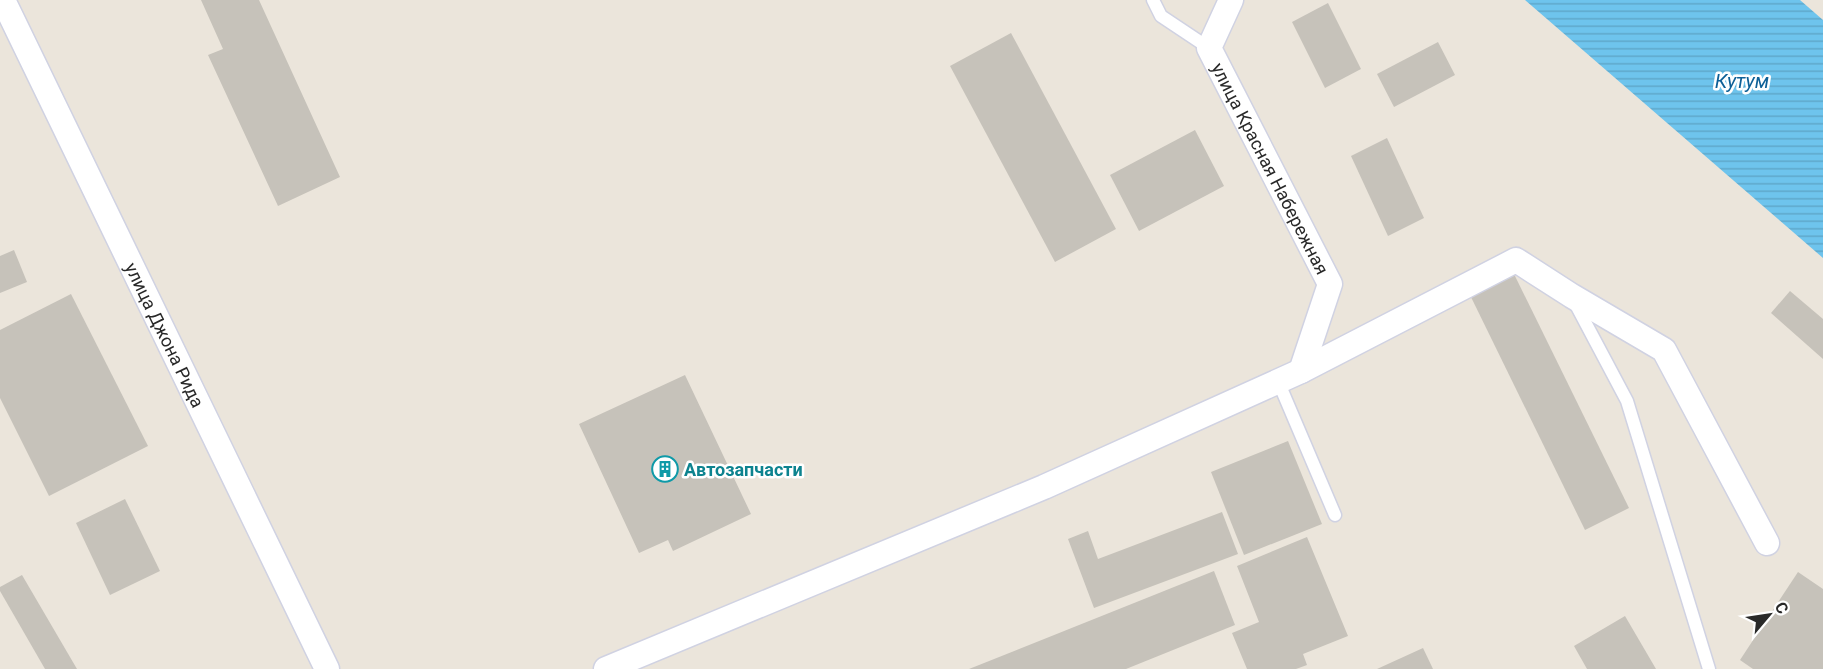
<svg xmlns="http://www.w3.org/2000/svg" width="1823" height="669" font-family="Roboto,sans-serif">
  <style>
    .water { fill: url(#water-rules) }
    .building { fill: #c6c2ba }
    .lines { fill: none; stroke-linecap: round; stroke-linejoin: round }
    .lane-casing { stroke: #d0d2e2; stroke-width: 15 }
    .street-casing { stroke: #d0d2e2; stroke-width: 27 }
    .lane { stroke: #fff; stroke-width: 12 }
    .street { stroke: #fff; stroke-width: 24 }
    .labels { text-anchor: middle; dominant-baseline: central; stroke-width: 5; stroke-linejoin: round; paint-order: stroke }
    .street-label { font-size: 18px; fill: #292929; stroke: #fff }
    .culture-label { font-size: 18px; font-weight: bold; fill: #0d838f; stroke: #fff; text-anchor: start }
    .water-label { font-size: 20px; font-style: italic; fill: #0e6097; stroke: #fff }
  </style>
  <defs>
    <pattern id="water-rules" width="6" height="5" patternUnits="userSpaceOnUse" patternTransform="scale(1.5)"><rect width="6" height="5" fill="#6ec4ed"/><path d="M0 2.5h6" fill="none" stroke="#5fa8cb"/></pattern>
  </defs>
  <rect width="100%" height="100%" fill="#ebe5db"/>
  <path class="water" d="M 1525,0 L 1800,0 L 1823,20 L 1823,258 Z"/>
  <g class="building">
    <path d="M 201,0 L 259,0 L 340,177 L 278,206 L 208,55 L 223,49 Z"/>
    <path d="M 1328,3 L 1361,69 L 1325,88 L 1292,22 Z"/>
    <path d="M 1011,33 L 1116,229 L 1055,262 L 950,66 Z"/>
    <path d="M 1438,42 L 1455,75 L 1394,107 L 1377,74 Z"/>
    <path d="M 1195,130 L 1224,186 L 1139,231 L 1110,175 Z"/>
    <path d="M 1387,138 L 1424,218 L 1388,236 L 1351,156 Z"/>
    <path d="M 14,250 L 27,282 L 0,293 L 0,256 Z"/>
    <path d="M 1514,274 L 1629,508 L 1585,530 L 1470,295 Z"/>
    <path d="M 1790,291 L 1823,319 L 1823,359 L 1771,313 Z"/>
    <path d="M 71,294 L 148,446 L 49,496 L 0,398 L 0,330 Z"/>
    <path d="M 685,375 L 751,514 L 673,551 L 668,540 L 639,553 L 579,424 Z"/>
    <path d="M 1288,441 L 1322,524 L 1244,555 L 1211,472 Z"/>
    <path d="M 125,499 L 160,571 L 110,595 L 76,523 Z"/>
    <path d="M 1222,512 L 1238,554 L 1094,608 L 1068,539 L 1088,531 L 1098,559 Z"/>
    <path d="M 1307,537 L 1348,636 L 1303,654 L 1307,665 L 1296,669 L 1247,669 L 1232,633 L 1259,622 L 1237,566 Z"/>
    <path d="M 1214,571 L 1235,625 L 1126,669 L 969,669 Z"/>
    <path d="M 1798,572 L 1823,589 L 1823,669 L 1753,669 L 1740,660 Z"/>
    <path d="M 22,575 L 77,669 L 45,669 L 0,591 L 0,587 Z"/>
    <path d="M 1625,616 L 1656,669 L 1587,669 L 1574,646 Z"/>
    <path d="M 1423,648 L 1433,669 L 1377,669 Z"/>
  </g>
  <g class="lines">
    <g class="lane-casing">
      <g id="lane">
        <path d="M 1153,0 L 1161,16 L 1209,48"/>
        <path d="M 1575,303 L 1627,401 L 1709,669"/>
        <path d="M 1278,381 L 1335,515"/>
      </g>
    </g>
    <g class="street-casing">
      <g id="street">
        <path id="s1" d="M 3,0 L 327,669"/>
        <path id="s2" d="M 1231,0 L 1209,48 L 1330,284 L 1301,371"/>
        <path d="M 606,669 L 1044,487 L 1301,371 L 1516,260 L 1572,296 L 1664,350 L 1767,543"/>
      </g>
    </g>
    <use href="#lane" class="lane"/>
    <use href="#street" class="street"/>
  </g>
  <defs>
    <g id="building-ring" transform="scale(1.35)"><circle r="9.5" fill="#fff" stroke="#0f9aa8" stroke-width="1.5"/><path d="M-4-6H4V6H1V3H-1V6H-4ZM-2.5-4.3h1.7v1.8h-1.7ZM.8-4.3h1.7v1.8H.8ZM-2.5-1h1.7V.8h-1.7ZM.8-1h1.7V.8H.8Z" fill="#0f9aa8"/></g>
  </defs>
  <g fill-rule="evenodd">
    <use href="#building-ring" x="665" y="469"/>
  </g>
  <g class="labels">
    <g class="street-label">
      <text stroke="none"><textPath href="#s2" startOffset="188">улица Красная Набережная</textPath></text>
      <text stroke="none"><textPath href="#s1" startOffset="372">улица Джона Рида</textPath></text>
    </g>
    <g class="culture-label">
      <text x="684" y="469">Автозапчасти</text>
    </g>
    <g class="water-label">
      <text x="1742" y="81">Кутум</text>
    </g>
  </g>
  <g transform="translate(1769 615) rotate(61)" stroke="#ffffff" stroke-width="4.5" paint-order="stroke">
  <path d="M0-4.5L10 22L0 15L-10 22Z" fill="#292929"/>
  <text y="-9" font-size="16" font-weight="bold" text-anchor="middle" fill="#292929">С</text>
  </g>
</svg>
